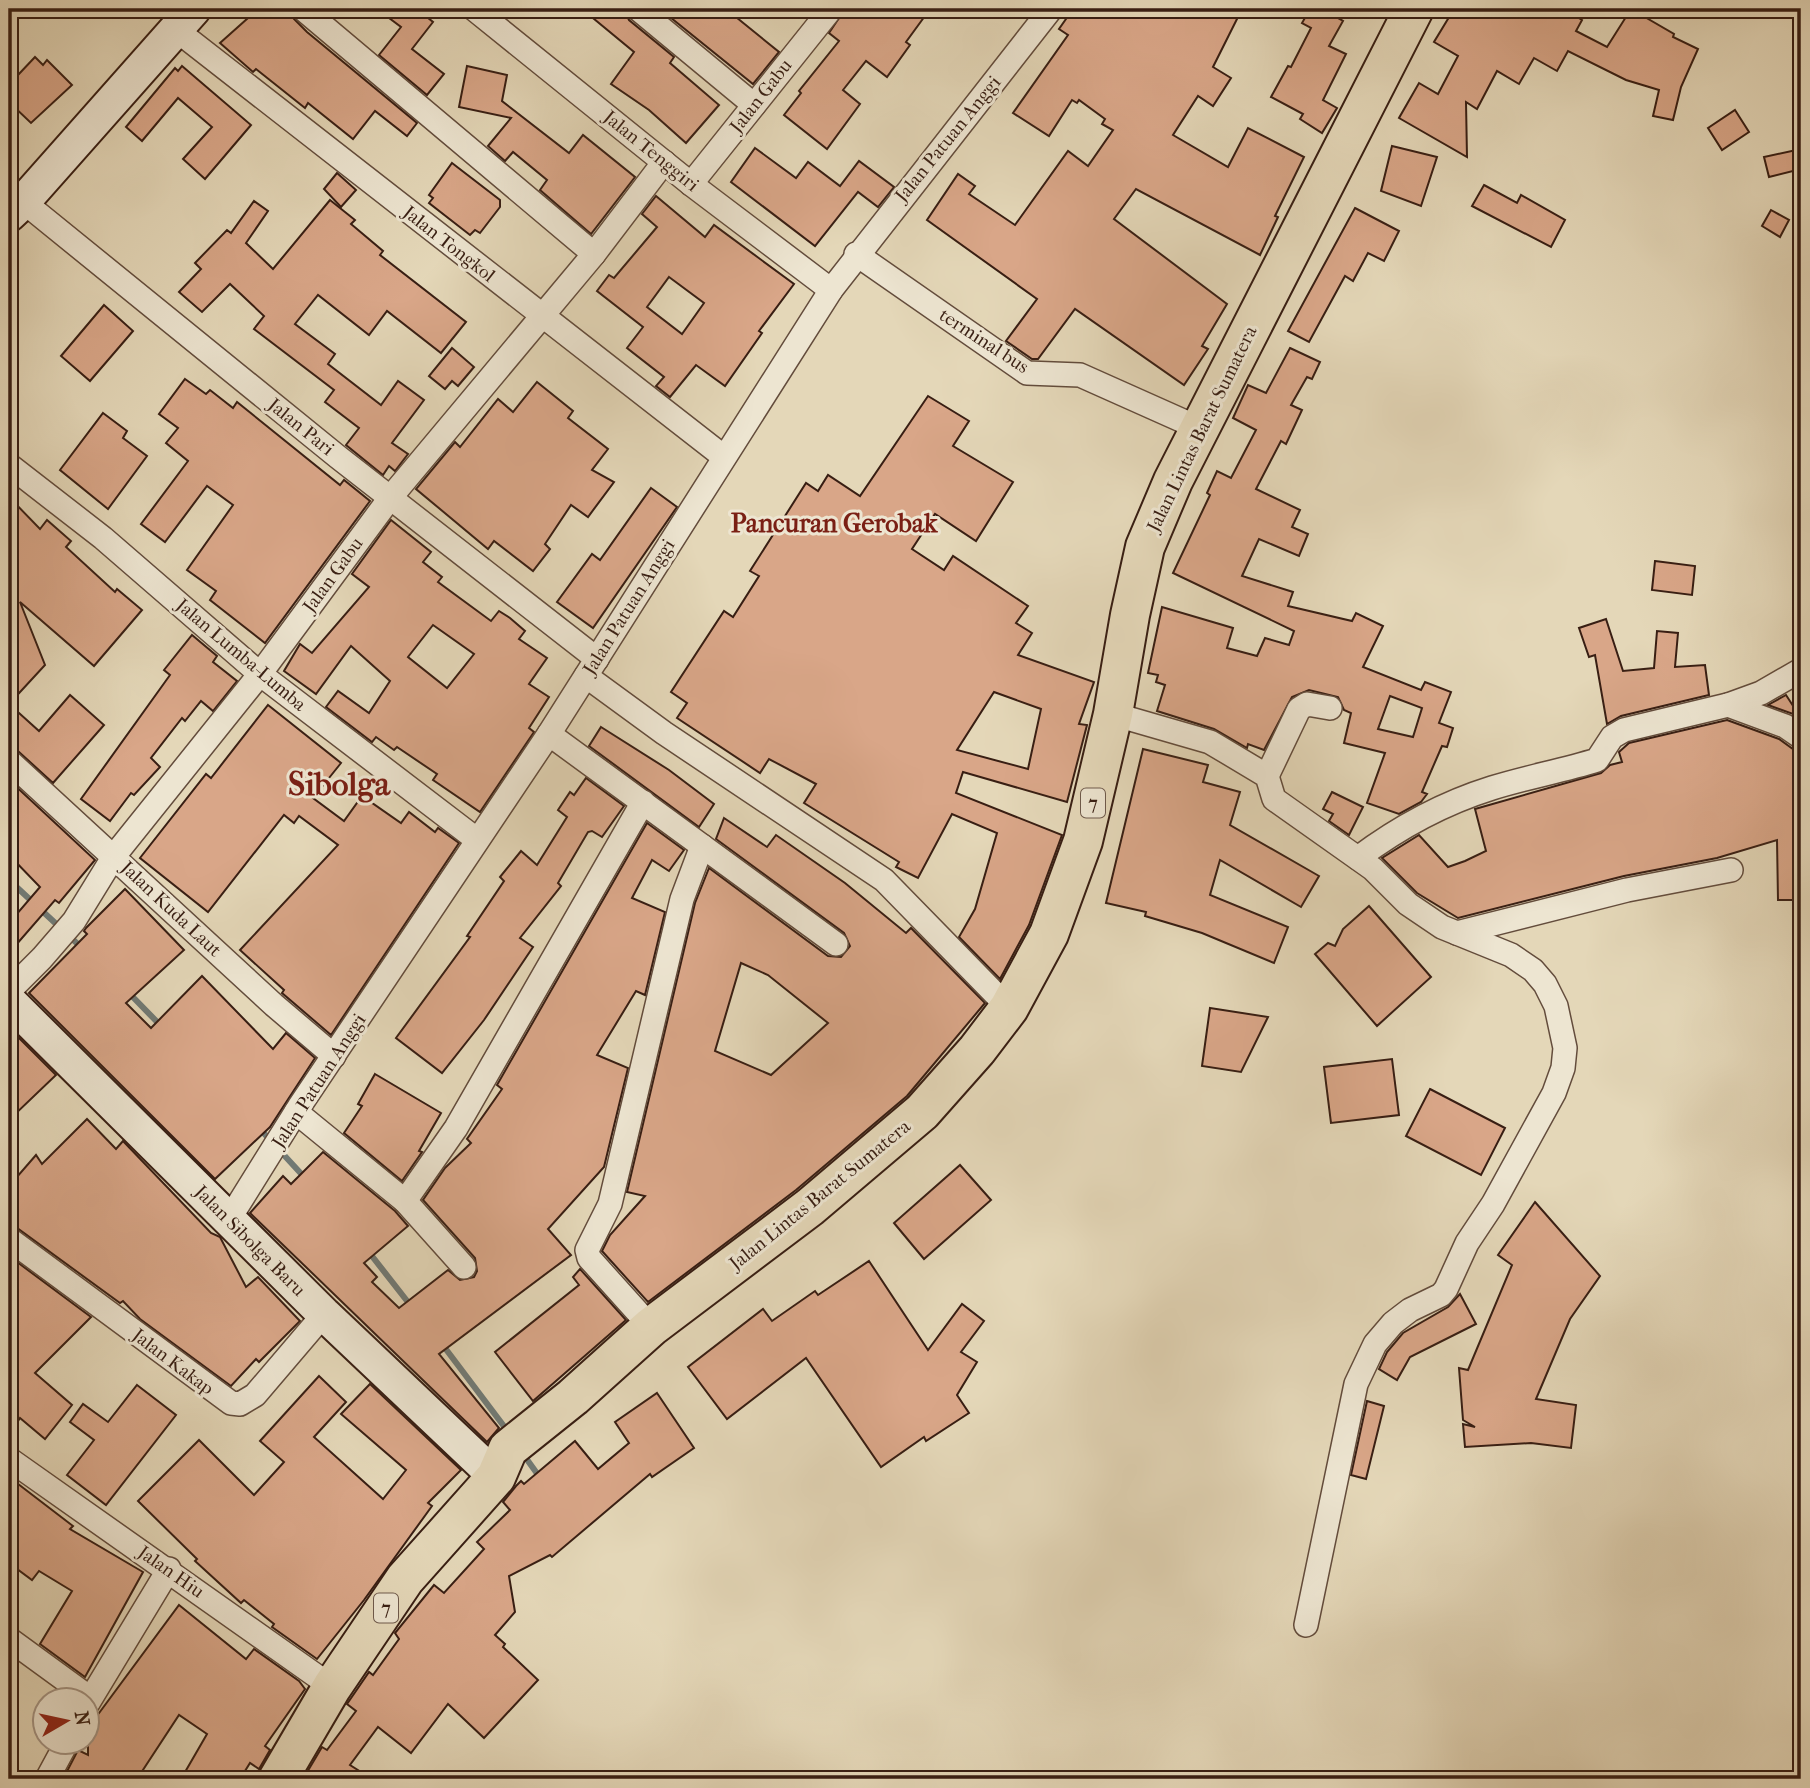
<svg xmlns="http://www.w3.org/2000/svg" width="1810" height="1788" font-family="'IM FELL French Canon',serif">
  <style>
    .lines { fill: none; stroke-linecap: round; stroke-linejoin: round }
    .stream { stroke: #717a75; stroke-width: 6 }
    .building { fill: #d9a688; stroke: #381e13; stroke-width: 2; fill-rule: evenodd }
    .street-casing { stroke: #634c3c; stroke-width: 26 }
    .secondary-casing { stroke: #381e13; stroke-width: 37 }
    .highway-casing { stroke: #381e13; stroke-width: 42 }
    .street { stroke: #ede5d1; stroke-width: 23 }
    .secondary { stroke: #ede5d1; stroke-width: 33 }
    .highway { stroke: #e4d7b8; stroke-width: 38 }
    .labels { text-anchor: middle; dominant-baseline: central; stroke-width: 6; stroke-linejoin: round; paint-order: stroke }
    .shield { fill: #ede5d1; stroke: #6e5a4c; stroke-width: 2 }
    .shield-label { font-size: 18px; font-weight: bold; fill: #381e13 }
    .street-label { font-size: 19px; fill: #381e13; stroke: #ede5d1 }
    .district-label { font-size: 26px; font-weight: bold; fill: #7a1f14; stroke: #ede5d1 }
    .town-label { font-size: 33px; font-weight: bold; fill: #7a1f14; stroke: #ede5d1 }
  </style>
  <rect width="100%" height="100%" fill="#e4d7b8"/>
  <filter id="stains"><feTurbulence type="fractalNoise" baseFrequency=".00286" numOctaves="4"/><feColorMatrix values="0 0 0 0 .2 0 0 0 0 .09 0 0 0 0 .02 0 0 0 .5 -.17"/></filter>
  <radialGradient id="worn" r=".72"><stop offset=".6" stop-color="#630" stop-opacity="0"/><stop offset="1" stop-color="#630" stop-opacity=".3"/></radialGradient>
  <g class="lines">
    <g class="stream">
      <path d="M 9,880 L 82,948"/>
      <path d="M 128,992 L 162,1027"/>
      <path d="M 259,1128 L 306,1179"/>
      <path d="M 368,1251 L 411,1306"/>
      <path d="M 442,1344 L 509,1433"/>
      <path d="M 523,1454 L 541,1479"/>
    </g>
  </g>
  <g class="building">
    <path d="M 258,9 L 289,9 L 294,19 L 307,32 L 417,123 L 407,136 L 375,111 L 353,139 L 308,103 L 305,108 L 256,69 L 253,72 L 220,43 Z"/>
    <path d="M 377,9 L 417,9 L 433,22 L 412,49 L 444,74 L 427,95 L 379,55 L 401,27 Z"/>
    <path d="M 582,9 L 624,9 L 629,20 L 674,57 L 670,63 L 719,105 L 686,143 L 649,110 L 611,84 L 634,52 Z"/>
    <path d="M 660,9 L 726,9 L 779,52 L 753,84 Z"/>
    <path d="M 845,9 L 930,9 L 906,42 L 910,45 L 887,77 L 866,61 L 843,90 L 860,104 L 827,149 L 784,115 L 801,93 L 799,91 L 839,41 L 829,33 Z"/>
    <path d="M 1073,9 L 1242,9 L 1213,67 L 1231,78 L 1213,106 L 1198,96 L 1173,135 L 1228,167 L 1248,128 L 1304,157 L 1275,216 L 1278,217 L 1260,255 L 1136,189 L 1114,219 L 1227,304 L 1202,346 L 1208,349 L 1184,385 L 1075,309 L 1038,359 L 1032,359 L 1006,341 L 1037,299 L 927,220 L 958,174 L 975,186 L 969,194 L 1015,225 L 1068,151 L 1088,166 L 1113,130 L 1102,124 L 1105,119 L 1079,100 L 1077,103 L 1072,100 L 1049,136 L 1013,113 L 1068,35 L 1059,29 Z"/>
    <path d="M 1310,9 L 1322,9 L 1343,21 L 1329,46 L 1346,54 L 1323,100 L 1337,108 L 1322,133 L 1300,119 L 1303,114 L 1271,97 L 1288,66 L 1291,67 L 1311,28 L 1302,23 Z"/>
    <path d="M 1454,9 L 1564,9 L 1582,20 L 1576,31 L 1607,47 L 1631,9 L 1674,34 L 1673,37 L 1698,49 L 1681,87 L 1673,120 L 1653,116 L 1659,90 L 1626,80 L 1568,51 L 1557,71 L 1534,58 L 1519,84 L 1497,71 L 1477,109 L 1466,102 L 1467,157 L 1399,118 L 1419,83 L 1438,94 L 1458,56 L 1434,42 Z"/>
    <path d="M 35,57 L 43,65 L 47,60 L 72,85 L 31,123 L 9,102 L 9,66 L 18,75 Z"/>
    <path d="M 182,66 L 251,125 L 205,179 L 183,159 L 212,127 L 178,98 L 142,141 L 126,127 L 175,68 L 178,71 Z"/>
    <path d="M 467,66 L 507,75 L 502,101 L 569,153 L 583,135 L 635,177 L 591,234 L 540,190 L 547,180 L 513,152 L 505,161 L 488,146 L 511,118 L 459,107 Z"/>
    <path d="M 1735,110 L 1749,132 L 1722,150 L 1708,128 Z"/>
    <path d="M 1392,146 L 1437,157 L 1421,206 L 1381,191 Z"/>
    <path d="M 755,148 L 796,178 L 808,162 L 840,186 L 859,161 L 894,187 L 878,207 L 858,192 L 815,246 L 731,182 Z"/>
    <path d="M 1801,149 L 1801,169 L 1769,177 L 1764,157 Z"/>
    <path d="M 452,163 L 500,200 L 500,207 L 480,233 L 475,230 L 470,235 L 429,203 L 433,198 L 429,195 Z"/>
    <path d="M 337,173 L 356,190 L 341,207 L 324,189 Z"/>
    <path d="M 1484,185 L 1517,203 L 1521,195 L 1565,220 L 1551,247 L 1472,206 Z"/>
    <path d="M 656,196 L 705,237 L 714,225 L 794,284 L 759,331 L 762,333 L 725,386 L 696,365 L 670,397 L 656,386 L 664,377 L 627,348 L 643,327 L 597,291 L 609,275 L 614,278 L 657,227 L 642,214 ZM 669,277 L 704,303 L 682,334 L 647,307 Z"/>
    <path d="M 330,200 L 355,220 L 351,224 L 383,251 L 380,255 L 466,322 L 441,353 L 387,311 L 369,335 L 318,295 L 295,324 L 335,354 L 328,364 L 381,405 L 398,381 L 424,400 L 392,443 L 408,454 L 395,471 L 389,466 L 383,475 L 346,445 L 359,428 L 325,402 L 334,390 L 254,329 L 264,316 L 230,284 L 202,312 L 179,292 L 201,269 L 195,263 L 227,230 L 231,233 L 254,201 L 268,211 L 246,243 L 273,269 Z"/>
    <path d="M 1355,208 L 1399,231 L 1384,261 L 1368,253 L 1353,281 L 1345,276 L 1309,342 L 1288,331 Z"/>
    <path d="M 1771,210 L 1789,220 L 1780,237 L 1762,226 Z"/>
    <path d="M 104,305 L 133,331 L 90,381 L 61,356 Z"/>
    <path d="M 452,348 L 474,367 L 458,386 L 452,381 L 445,389 L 429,376 Z"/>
    <path d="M 1290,348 L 1320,362 L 1312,379 L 1307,377 L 1291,405 L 1302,410 L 1286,444 L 1281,441 L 1256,489 L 1300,510 L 1292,527 L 1308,534 L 1299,556 L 1259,539 L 1242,576 L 1293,592 L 1288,606 L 1352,621 L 1356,613 L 1383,626 L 1363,667 L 1421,690 L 1425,682 L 1451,692 L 1439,723 L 1453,728 L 1447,747 L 1442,746 L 1422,792 L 1427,794 L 1421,802 L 1399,814 L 1367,803 L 1385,753 L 1344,743 L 1351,713 L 1344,710 L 1338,697 L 1309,690 L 1292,697 L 1264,750 L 1248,744 L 1247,748 L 1214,729 L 1157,711 L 1165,685 L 1156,682 L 1158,675 L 1148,673 L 1162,607 L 1233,628 L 1227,648 L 1257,656 L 1265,638 L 1289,645 L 1294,631 L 1173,573 L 1210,495 L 1207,493 L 1217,471 L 1231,478 L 1256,430 L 1233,418 L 1248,385 L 1266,393 ZM 1390,696 L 1422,708 L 1413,737 L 1378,729 Z"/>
    <path d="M 185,379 L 206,394 L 210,390 L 233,408 L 237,402 L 340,485 L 344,480 L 370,501 L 265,643 L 210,600 L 216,591 L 187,570 L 233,505 L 207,486 L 165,542 L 141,524 L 188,461 L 166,443 L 178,428 L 159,414 Z"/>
    <path d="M 537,382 L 573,411 L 568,418 L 608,449 L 592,470 L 614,482 L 588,517 L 571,505 L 545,544 L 550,549 L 533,571 L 494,541 L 488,549 L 416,489 L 455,442 L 460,447 L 498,399 L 513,412 Z"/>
    <path d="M 928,396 L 969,421 L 953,446 L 1013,482 L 976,541 L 935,514 L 912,549 L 944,570 L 953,556 L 1028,606 L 1016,623 L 1032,633 L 1018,655 L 1094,682 L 1079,724 L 1087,725 L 1067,802 L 963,772 L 956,793 L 1062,835 L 1029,925 L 1000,979 L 959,937 L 975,909 L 997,833 L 952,814 L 918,878 L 896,867 L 899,862 L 804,803 L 816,784 L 769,759 L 760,773 L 677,718 L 687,703 L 671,692 L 724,611 L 733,617 L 759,576 L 750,571 L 806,483 L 818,491 L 828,475 L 860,496 ZM 994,692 L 1041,709 L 1028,769 L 957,750 Z"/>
    <path d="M 103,413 L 127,431 L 123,438 L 147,456 L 108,509 L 60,470 Z"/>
    <path d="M 651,488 L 677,507 L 593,628 L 557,602 L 592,554 L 600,560 Z"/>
    <path d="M 9,497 L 40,529 L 47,520 L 71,541 L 66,547 L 115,592 L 117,589 L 142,610 L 94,666 L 20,602 L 45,665 L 9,704 L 39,731 L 70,695 L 104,725 L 53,783 L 18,751 L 9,747 Z"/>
    <path d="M 391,520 L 431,552 L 423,562 L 442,577 L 438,582 L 491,621 L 499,611 L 510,618 L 525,631 L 519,639 L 547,658 L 529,684 L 549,697 L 529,728 L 534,732 L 480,812 L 433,780 L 437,774 L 397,747 L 394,750 L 376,737 L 372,742 L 326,707 L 338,691 L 369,713 L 390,681 L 351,646 L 316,694 L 284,671 L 300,644 L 312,653 L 369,587 L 352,574 ZM 433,625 L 474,654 L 447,688 L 408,657 Z"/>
    <path d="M 1655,561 L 1695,566 L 1692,595 L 1652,590 Z"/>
    <path d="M 1606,619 L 1623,671 L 1654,668 L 1657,631 L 1678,633 L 1675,667 L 1705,665 L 1709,695 L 1621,716 L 1607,724 L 1595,655 L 1589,657 L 1579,628 Z"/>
    <path d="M 192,635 L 217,656 L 213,662 L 237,681 L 213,711 L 201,701 L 185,721 L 182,718 L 151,758 L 160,767 L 134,795 L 131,793 L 110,821 L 81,799 L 170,675 L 164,670 Z"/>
    <path d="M 1786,695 L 1797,712 L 1793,714 L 1768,705 Z"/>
    <path d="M 268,705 L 341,763 L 313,798 L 344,821 L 362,796 L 401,823 L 409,812 L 435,832 L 438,828 L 459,843 L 331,1035 L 282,993 L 284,990 L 240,950 L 338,845 L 299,816 L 294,823 L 284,815 L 208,912 L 140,858 L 206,774 L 211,778 Z"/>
    <path d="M 1727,720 L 1779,739 L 1801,755 L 1801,900 L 1778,900 L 1777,840 L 1717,858 L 1624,876 L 1458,918 L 1417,893 L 1382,858 L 1419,835 L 1448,867 L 1465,861 L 1486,851 L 1475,809 L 1601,773 L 1610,765 L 1622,762 L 1619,752 L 1629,743 Z"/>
    <path d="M 601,727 L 669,770 L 714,804 L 699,827 L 589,746 Z"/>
    <path d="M 1143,749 L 1208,765 L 1203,782 L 1240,792 L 1230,825 L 1319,876 L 1301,907 L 1220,860 L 1210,895 L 1288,927 L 1274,963 L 1202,933 L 1145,916 L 1146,912 L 1106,903 Z"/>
    <path d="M 586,778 L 624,806 L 602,837 L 592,831 L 588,832 L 558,883 L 561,886 L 520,938 L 533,947 L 484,1020 L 442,1073 L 396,1038 L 470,937 L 467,936 L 504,881 L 500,877 L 521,851 L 537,865 L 567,817 L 558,810 L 570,792 L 574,795 Z"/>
    <path d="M 9,780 L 95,860 L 59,903 L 55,900 L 9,953 L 9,923 L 40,887 L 9,855 Z"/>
    <path d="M 1332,792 L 1363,807 L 1349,835 L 1329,821 L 1333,814 L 1323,809 Z"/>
    <path d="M 724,818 L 767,847 L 776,835 L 845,883 L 906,933 L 911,928 L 985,1003 L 907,1096 L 796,1190 L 648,1302 L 602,1251 L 610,1235 L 645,1196 L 627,1192 L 695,903 L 709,868 L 828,956 L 841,957 L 850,946 L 844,933 L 716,839 ZM 741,963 L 768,975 L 828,1023 L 771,1075 L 715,1051 Z"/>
    <path d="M 647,823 L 684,850 L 669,871 L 652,860 L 632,898 L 665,912 L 645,995 L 636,991 L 597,1055 L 628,1068 L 604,1167 L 548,1229 L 571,1255 L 439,1354 L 499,1428 L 487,1442 L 250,1213 L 283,1176 L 291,1184 L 323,1152 L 395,1211 L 408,1226 L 364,1263 L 377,1277 L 372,1282 L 399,1308 L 448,1270 L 460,1280 L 474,1277 L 477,1271 L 475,1258 L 423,1200 L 445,1168 L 471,1143 L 467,1139 L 502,1089 L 497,1085 Z"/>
    <path d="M 125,889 L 184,950 L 126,1003 L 151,1028 L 202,976 L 273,1049 L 286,1033 L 315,1058 L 270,1127 L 215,1179 L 29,993 L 87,934 L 84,931 L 86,928 Z"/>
    <path d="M 1369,906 L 1431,977 L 1377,1026 L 1315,954 L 1328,943 L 1335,946 L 1343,929 Z"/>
    <path d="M 1210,1008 L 1268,1017 L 1241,1072 L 1202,1066 Z"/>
    <path d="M 10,1029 L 56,1075 L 9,1120 L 9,1031 Z"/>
    <path d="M 1392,1059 L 1399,1115 L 1331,1123 L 1324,1067 Z"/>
    <path d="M 375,1074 L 441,1113 L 419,1151 L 422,1152 L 402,1181 L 344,1133 L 362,1106 L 358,1104 Z"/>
    <path d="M 1430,1089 L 1505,1128 L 1481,1175 L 1406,1136 Z"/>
    <path d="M 87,1119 L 116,1149 L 123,1141 L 211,1233 L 220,1237 L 246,1287 L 258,1277 L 300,1321 L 259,1362 L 256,1359 L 231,1386 L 140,1319 L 123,1301 L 120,1303 L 17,1228 L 9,1225 L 9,1186 L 36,1155 L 42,1164 Z"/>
    <path d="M 960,1165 L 991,1200 L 924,1259 L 894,1223 Z"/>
    <path d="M 1535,1202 L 1600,1276 L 1570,1319 L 1536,1399 L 1576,1405 L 1571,1448 L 1531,1443 L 1465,1447 L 1463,1424 L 1475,1427 L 1463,1420 L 1459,1368 L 1468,1370 L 1512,1265 L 1498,1255 Z"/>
    <path d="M 9,1256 L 91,1317 L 35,1373 L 72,1405 L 45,1439 L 20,1418 L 9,1435 Z"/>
    <path d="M 869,1261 L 928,1350 L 962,1304 L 984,1321 L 961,1352 L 977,1362 L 957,1395 L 969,1413 L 926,1441 L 924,1437 L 881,1467 L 806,1358 L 727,1419 L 688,1367 L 763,1309 L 772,1321 L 815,1291 L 818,1295 Z"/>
    <path d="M 580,1269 L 626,1320 L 533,1401 L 495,1352 L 579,1285 L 573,1277 Z"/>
    <path d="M 1460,1294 L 1476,1324 L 1410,1357 L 1397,1380 L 1379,1369 L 1387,1352 L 1403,1333 L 1448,1307 Z"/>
    <path d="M 319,1376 L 346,1402 L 314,1437 L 383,1499 L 406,1470 L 341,1414 L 370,1384 L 461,1470 L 428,1503 L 432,1506 L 364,1600 L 317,1659 L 272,1627 L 274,1624 L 244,1600 L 241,1603 L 195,1561 L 197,1559 L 138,1501 L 199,1440 L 254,1495 L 284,1462 L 260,1441 Z"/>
    <path d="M 137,1385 L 176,1415 L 106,1505 L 67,1475 L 94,1440 L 70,1422 L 83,1404 L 108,1422 Z"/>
    <path d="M 657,1393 L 694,1448 L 652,1477 L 650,1474 L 552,1557 L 550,1555 L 509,1576 L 515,1612 L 495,1635 L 505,1644 L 503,1647 L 538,1680 L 484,1738 L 448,1704 L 411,1753 L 378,1727 L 350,1765 L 372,1779 L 303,1779 L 322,1747 L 327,1750 L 356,1711 L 347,1704 L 369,1672 L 373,1675 L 399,1639 L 395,1633 L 434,1585 L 444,1593 L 484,1549 L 477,1542 L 510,1510 L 503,1502 L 516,1486 L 521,1481 L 524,1484 L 575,1441 L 598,1469 L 629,1443 L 615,1422 Z"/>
    <path d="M 1367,1401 L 1384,1406 L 1366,1479 L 1351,1475 Z"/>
    <path d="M 9,1477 L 73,1526 L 70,1529 L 143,1572 L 85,1677 L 40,1644 L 72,1591 L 39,1571 L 32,1580 L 9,1563 Z"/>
    <path d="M 179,1605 L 246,1659 L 254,1649 L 299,1681 L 305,1689 L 265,1746 L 270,1750 L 259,1769 L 250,1763 L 240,1779 L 181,1779 L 207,1734 L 179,1715 L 137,1779 L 63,1779 L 78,1750 L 88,1755 L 88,1728 Z"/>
  </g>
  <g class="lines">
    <g class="street-casing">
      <g id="street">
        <path d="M 303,9 L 594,254"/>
        <path d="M 474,9 L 691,184 L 831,290"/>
        <path d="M 638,9 L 754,105"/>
        <path d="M 175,29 L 724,457"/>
        <path d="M 691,184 L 831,9"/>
        <path d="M 9,190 L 338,457 L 597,659"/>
        <path d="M 856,254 L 1027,373 L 1080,375 L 1201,429"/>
        <path d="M 9,465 L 103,538 L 260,674 L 476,839"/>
        <path d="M 586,676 L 664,733 L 884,880 L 1009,1008"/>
        <path d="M 1728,705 L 1785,726 L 1801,737"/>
        <path d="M 1113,714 L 1210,742 L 1267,776 L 1274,799 L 1373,869 L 1408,904 L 1442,927 L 1511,955 L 1533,970 L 1545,984 L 1556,1006 L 1565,1048 L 1563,1068 L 1554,1093 L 1493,1204 L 1467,1243 L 1446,1289 L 1441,1295 L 1410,1310 L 1393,1323 L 1375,1344 L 1356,1384 L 1306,1625"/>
        <path d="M 549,734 L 836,944"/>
        <path d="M 9,761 L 274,1005 L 334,1056"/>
        <path d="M 1267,776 L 1299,709 L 1307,704 L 1330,708"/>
        <path d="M 1358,858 C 1398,828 1444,803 1492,788 C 1527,777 1562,771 1597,760 L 1612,737 L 1624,730 L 1728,705 L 1761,693 L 1801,670"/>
        <path d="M 1457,933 L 1627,890 L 1731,870"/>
        <path d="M 9,991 L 42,958 L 74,921 L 114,856 L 260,674 L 390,498 L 594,254 L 664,162"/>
        <path d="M 296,1112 L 405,1201 L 464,1267"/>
        <path d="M 405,1201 L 456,1128 L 643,802"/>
        <path d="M 228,1221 L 299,1107 L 549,734 L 831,290 L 1051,9"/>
        <path d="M 9,1239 L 231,1403 L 240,1404 L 255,1395 L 324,1314"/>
        <path d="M 651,1327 L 589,1258 L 587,1250 L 610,1204 L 682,899 L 702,846"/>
        <path d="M 9,1459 L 332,1687"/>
        <path d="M 9,1639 L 90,1698"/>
        <path d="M 88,1703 L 169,1569"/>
        <path d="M 47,1779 L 67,1742"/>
      </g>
    </g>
    <g class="secondary-casing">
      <g id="secondary">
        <path d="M 9,215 L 23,202 L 194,9"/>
        <path d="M 9,1001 L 324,1314 L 496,1477"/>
      </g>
    </g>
    <g class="highway-casing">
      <path id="highway" d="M 278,1779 L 332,1687 L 405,1579 L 496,1477 L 508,1449 L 573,1397 L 651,1327 L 810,1207 L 922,1112 L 977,1050 L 1009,1008 L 1049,934 L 1083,841 L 1113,714 L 1130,615 L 1145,547 L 1173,481 L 1414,9"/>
    </g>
    <use href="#street" class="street"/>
    <use href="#secondary" class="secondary"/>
    <use href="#highway" class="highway"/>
  </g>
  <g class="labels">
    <g class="shield">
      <rect x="1081" y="788.5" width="24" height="29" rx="5"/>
      <rect x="374" y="1593.5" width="24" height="29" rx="5"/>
    </g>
    <g class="shield-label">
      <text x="1093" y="803">7</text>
      <text x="386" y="1608">7</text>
    </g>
    <g class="street-label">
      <text transform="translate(761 96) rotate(-52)">Jalan Gabu</text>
      <text transform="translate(948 139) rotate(-51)">Jalan Patuan Anggi</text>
      <text transform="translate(651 151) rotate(39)">Jalan Tenggiri</text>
      <text transform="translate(449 244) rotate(38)">Jalan Tongkol</text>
      <text transform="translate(984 341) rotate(33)">terminal bus</text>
      <text transform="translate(301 427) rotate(39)">Jalan Pari</text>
      <text transform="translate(1202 429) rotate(-64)">Jalan Lintas Barat Sumatera</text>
      <text transform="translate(333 575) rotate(-54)">Jalan Gabu</text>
      <text transform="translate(629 607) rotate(-58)">Jalan Patuan Anggi</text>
      <text transform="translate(241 655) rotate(40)">Jalan Lumba-Lumba</text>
      <text transform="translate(171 909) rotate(43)">Jalan Kuda Laut</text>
      <text transform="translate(319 1081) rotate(-57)">Jalan Patuan Anggi</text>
      <text transform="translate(820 1195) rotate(-39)">Jalan Lintas Barat Sumatera</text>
      <text transform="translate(250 1241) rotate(45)">Jalan Sibolga Baru</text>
      <text transform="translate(173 1362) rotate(37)">Jalan Kakap</text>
      <text transform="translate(171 1572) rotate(35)">Jalan Hiu</text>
    </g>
    <g class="district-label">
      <text x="834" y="523">Pancuran Gerobak</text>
    </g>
    <g class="town-label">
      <text x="339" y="784">Sibolga</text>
    </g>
  </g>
  <rect width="1810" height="1788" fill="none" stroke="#e4d7b8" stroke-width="35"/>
  <rect x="10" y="10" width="1789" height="1767" fill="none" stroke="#381e13" stroke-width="3.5"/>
  <rect x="18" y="18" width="1775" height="1753" fill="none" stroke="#381e13" stroke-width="2"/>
  <g transform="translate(66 1721) rotate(81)"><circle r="33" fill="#ede5d1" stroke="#a59585" stroke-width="2"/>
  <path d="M0-5L12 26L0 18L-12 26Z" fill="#8f2418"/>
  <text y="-10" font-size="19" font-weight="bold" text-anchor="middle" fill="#381e13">N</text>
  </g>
  <rect width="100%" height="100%" filter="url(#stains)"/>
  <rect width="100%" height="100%" fill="url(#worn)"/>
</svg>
